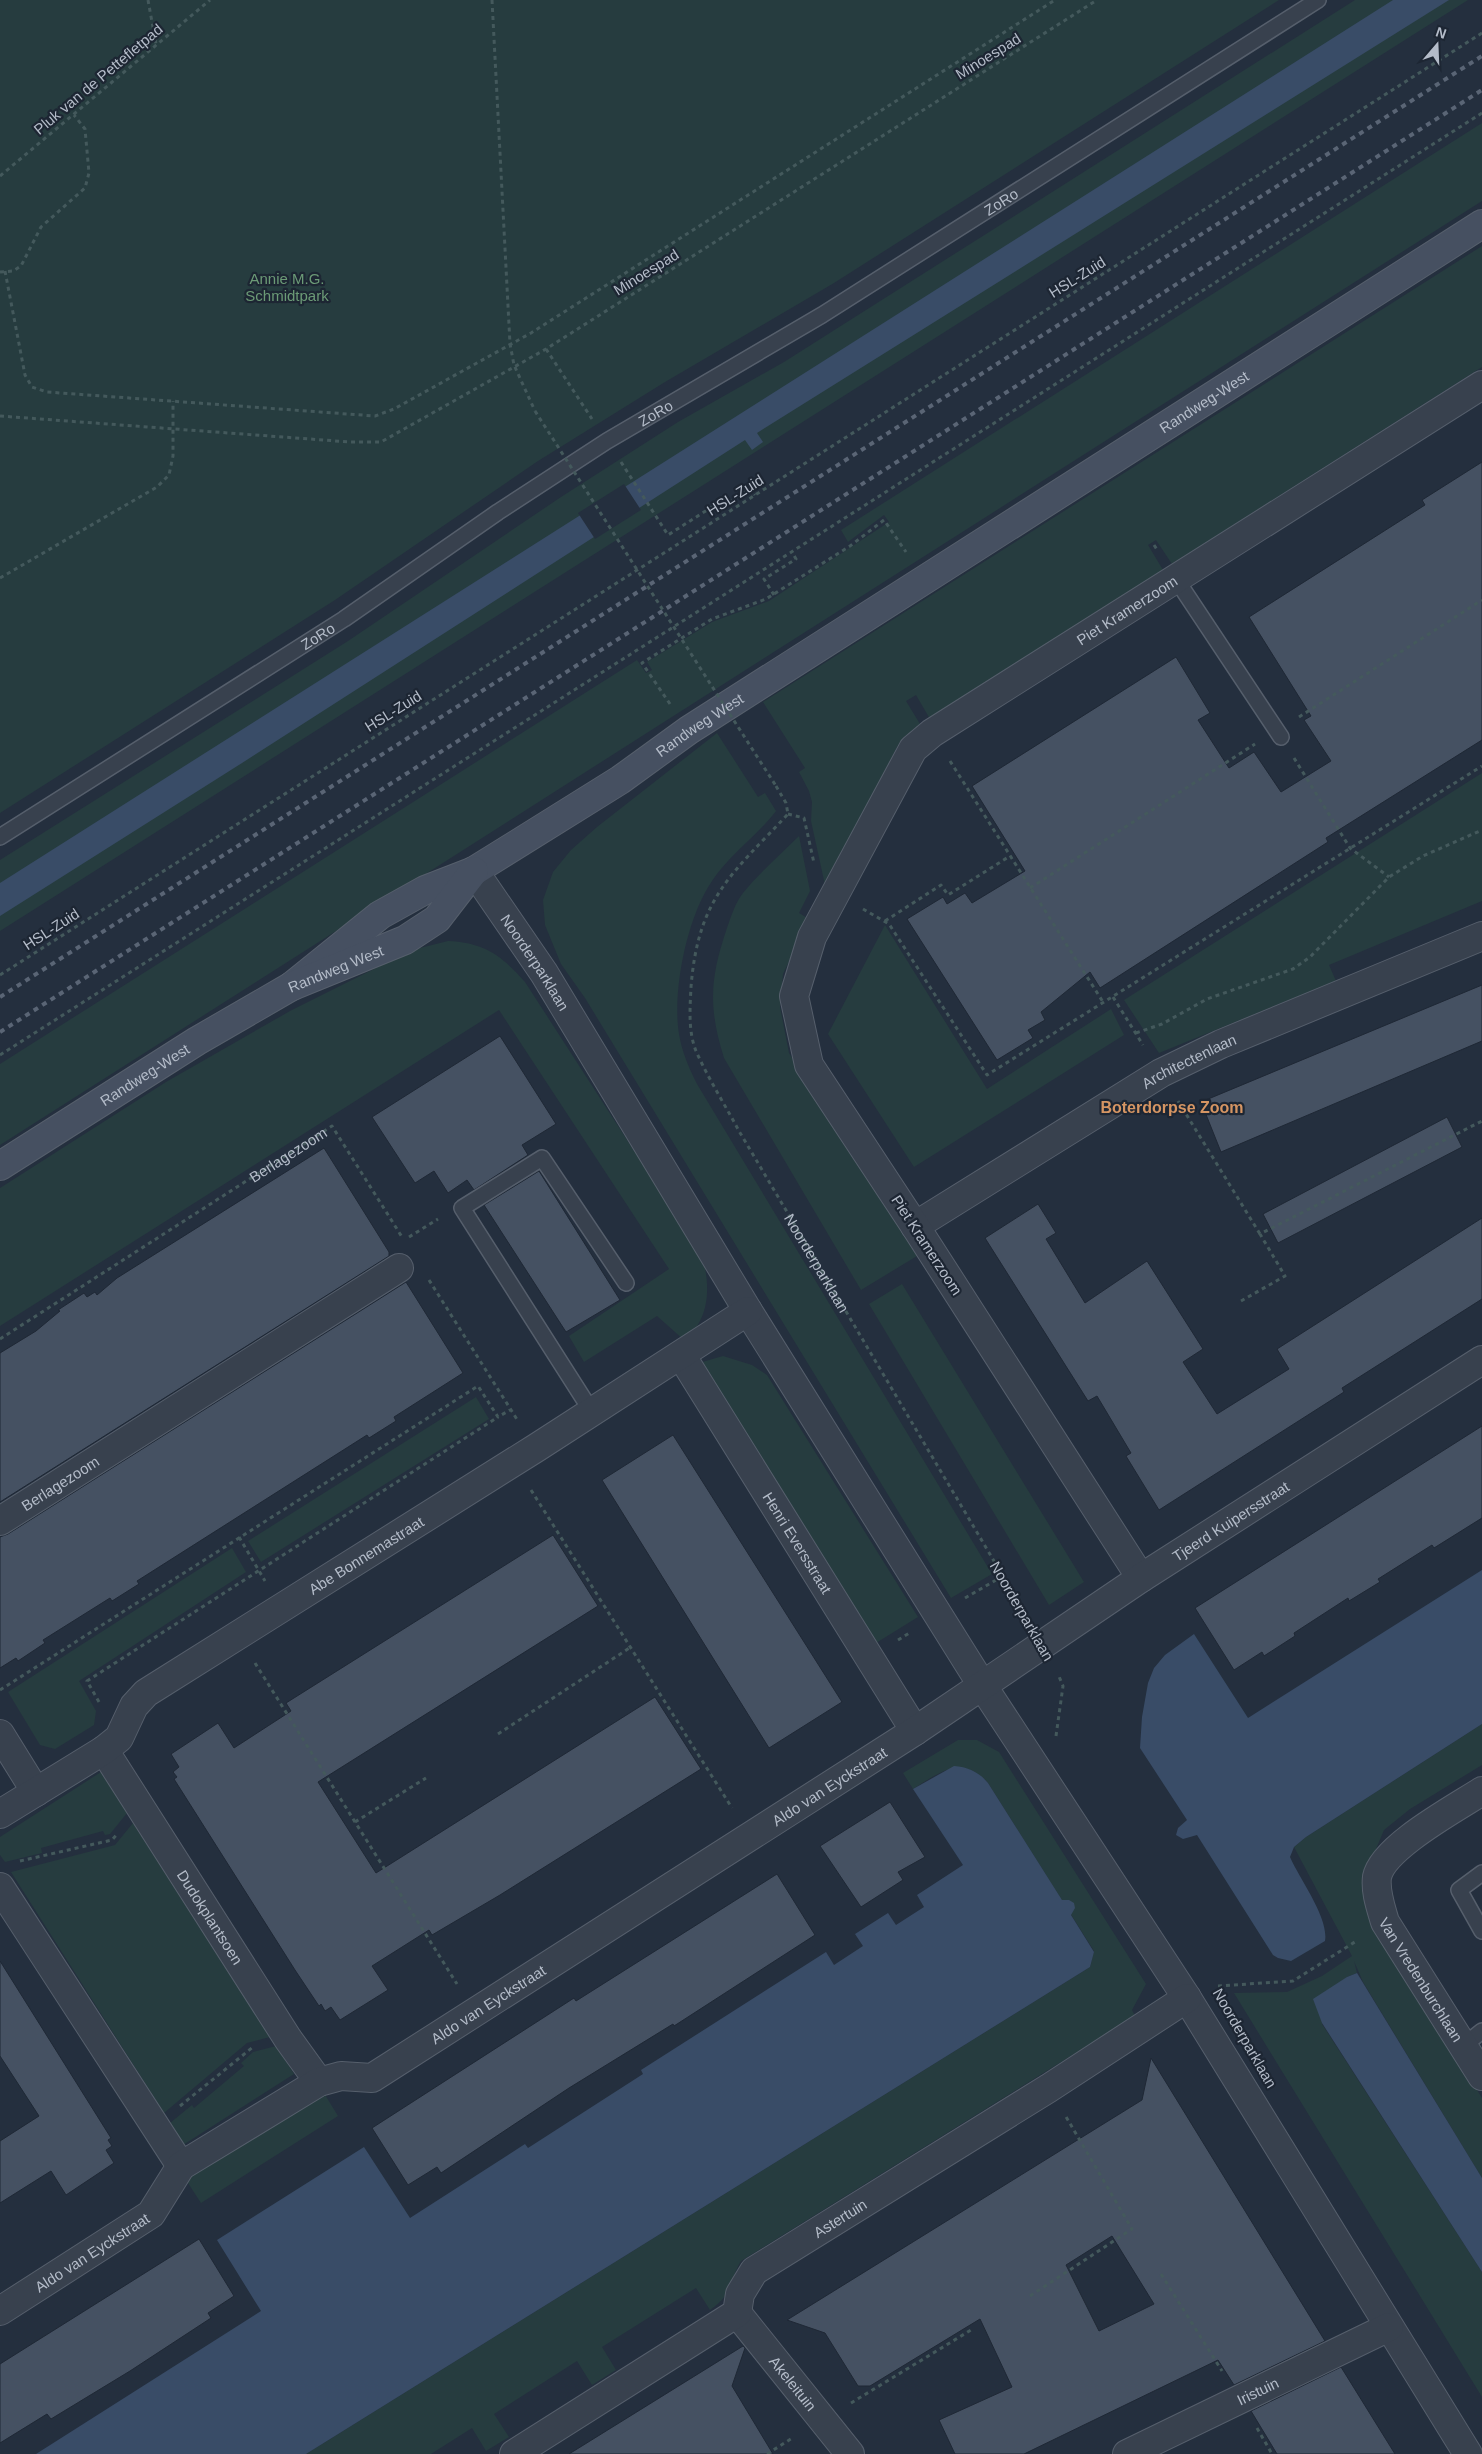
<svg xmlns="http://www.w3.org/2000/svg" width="1482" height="2454" font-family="Arial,sans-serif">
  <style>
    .green { fill: #263c3f }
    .water { fill: #394c67 }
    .pier { fill: #242f3e }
    .building { fill: #455162; stroke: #1f2835; fill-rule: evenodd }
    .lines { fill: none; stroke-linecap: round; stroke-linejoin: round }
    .service-casing { stroke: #565f6c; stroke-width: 18 }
    .minor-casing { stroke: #565f6c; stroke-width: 30 }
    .secondary-casing { stroke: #565f6c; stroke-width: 30 }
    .path { stroke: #44595c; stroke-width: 3; stroke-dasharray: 4 4; stroke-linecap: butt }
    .service { stroke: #38414e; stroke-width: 15 }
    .minor { stroke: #38414e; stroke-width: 28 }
    .secondary { stroke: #465061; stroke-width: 28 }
    .rail { stroke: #5a6575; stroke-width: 4; stroke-dasharray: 5 5; stroke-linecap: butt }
    .path-bridge { stroke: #44595c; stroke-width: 3; stroke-dasharray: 4 4; stroke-linecap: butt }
    .labels { text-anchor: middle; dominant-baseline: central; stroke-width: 4.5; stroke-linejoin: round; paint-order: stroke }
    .street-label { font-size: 15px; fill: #b4bcc9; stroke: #1d2633 }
    .park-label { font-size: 15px; fill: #6b9a76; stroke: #1d2633 }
    .neighbourhood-label { font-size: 16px; font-weight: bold; fill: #d59563; stroke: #1d2633 }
  </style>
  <rect width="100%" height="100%" fill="#242f3e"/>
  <g class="green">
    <path d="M 0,0 L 1279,0 L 834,283 L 665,382 L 538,461 L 335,600 L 0,813 Z"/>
    <path d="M 1355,0 L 1468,0 L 0,931 L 0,860 L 348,641 L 561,497 L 678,422 L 784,362 Z"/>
    <path d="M 1482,123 L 1482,201 L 0,1145 L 0,1064 L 637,660 L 646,673 L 652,670 L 647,662 L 712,622 L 769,601 L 889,522 L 884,515 L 848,542 L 841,530 Z"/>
    <path d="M 1482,246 L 1482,367 L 1172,564 L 1156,540 L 1148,545 L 1163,570 L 930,719 L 916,695 L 906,701 L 920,724 L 903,738 L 897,747 L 828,886 L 825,885 L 811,821 L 812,802 L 809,791 L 799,772 L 805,768 L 763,702 Z"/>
    <path d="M 717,733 L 758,797 L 765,793 L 776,811 C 757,836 730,854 712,881 C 687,917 672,991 679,1034 C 682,1052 689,1068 697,1084 L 992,1574 L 951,1598 L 585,998 L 561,964 L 545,925 L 543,900 L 553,872 L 571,850 L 597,827 Z"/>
    <path d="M 1482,773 L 1482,901 L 1329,965 L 1336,981 L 1159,1053 L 1124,1000 Z"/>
    <path d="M 799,836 L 810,891 L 799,913 L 809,919 L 783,974 L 780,1007 L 789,1053 L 917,1256 L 861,1290 L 724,1058 C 708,1007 710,978 727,928 C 731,917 735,903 743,893 C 759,873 780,855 799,836 Z"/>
    <path d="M 885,925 L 987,1089 L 1111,1009 L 1124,1035 L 914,1167 L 828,1034 Z"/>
    <path d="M 448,941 C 485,943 501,955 525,982 L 702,1256 C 711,1286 710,1320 684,1340 L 657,1316 L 584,1362 L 569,1336 L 669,1269 L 499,1010 L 0,1326 L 0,1188 L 166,1082 L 290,1011 L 412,950 Z"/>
    <path d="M 902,1284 L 1084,1582 L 1049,1605 L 869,1304 Z"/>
    <path d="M 723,1356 L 752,1365 L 767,1375 L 918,1617 L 876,1643 L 699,1363 Z"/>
    <path d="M 476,1397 L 489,1419 L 261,1562 L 248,1541 Z"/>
    <path d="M 232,1548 L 246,1572 L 79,1681 L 96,1711 L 94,1725 L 55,1749 L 40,1745 L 8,1692 Z"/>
    <path d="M 1482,1724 L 1482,1765 L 1410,1809 L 1384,1830 L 1376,1849 L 1371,1882 L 1385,1942 L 1482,2098 L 1482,2178 L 1363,1982 L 1354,1961 L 1357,1973 L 1347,1977 L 1322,2024 L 1482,2272 L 1482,2397 L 1234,1993 L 1287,1992 L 1322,1976 L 1352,1956 L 1294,1847 L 1306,1837 Z"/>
    <path d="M 958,1740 L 977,1740 L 999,1752 L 1146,1984 L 1132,2010 L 1135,2016 L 741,2261 C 727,2285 735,2292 710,2310 L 696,2288 L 602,2347 L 616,2370 L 592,2385 L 577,2361 L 494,2414 L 509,2437 L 486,2451 L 472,2428 L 431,2454 L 306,2454 L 1090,1967 L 1094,1951 L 988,1783 C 962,1754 940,1772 913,1789 L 903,1773 Z"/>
    <path d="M 101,1772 L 127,1813 L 110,1834 L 105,1835 L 103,1831 L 41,1848 L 42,1853 L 5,1862 L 0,1855 L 0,1837 Z"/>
    <path d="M 133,1823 L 270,2037 L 247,2043 L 164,2113 L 11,1872 L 115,1845 Z"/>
    <path d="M 276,2046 L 294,2074 L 183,2145 L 170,2123 L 192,2105 L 194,2108 L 244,2066 L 241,2063 L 253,2052 Z"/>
    <path d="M 324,2093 L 338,2116 L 201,2203 L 186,2180 L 191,2176 Z"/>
  </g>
  <g class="water">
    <path d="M 1393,0 L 1449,0 L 757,433 L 763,442 L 752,450 L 745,440 L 242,763 L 0,916 L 0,883 Z"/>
    <path d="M 1482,1570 L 1482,1724 L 1306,1837 L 1294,1847 L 1290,1857 C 1300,1880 1329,1918 1325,1941 L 1291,1961 L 1278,1958 L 1273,1955 L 1197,1835 L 1183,1839 L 1176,1835 L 1178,1828 L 1187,1820 L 1140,1748 L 1142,1717 L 1148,1683 L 1154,1668 L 1165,1655 L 1194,1634 L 1248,1718 Z"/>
    <path d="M 954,1766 C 968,1767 979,1772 988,1783 L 1062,1900 L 1069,1900 L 1074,1903 L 1075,1908 L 1071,1915 L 1094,1952 L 1090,1967 L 306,2454 L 36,2454 L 261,2311 L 217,2240 L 364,2147 L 410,2218 L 525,2144 L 528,2148 L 643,2074 L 641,2070 L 826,1952 L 834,1965 L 863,1946 L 855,1934 L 888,1913 L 896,1925 L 924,1907 L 917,1895 L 963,1865 L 913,1789 Z"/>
    <path d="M 1357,1973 L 1482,2178 L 1482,2272 L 1322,2023 L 1313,1999 L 1347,1977 Z"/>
  </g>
  <path class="pier" d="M 624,484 L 641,510 L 595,539 L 578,513 Z"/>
  <g class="building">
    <path d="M 1482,462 L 1482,740 L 1326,838 L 1328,842 L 1100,988 L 1090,972 L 1041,1012 L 1045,1020 L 1028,1030 L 1033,1038 L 997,1060 L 907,919 L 943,897 L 947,904 L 965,893 L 972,903 L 1025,871 L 972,786 L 1176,657 L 1210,713 L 1198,720 L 1229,768 L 1254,752 L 1281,792 L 1331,761 L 1304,720 L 1311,716 L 1249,617 L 1425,505 L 1422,500 Z"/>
    <path d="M 1482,985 L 1482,1041 L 1221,1152 L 1201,1102 Z"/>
    <path d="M 500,1036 L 556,1124 L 522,1145 L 528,1155 L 474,1190 L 467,1180 L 448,1193 L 434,1171 L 415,1183 L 372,1117 Z"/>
    <path d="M 1447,1117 L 1462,1147 L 1278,1243 L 1263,1214 Z"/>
    <path d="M 324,1148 L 389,1252 L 389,1256 L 0,1502 L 0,1353 L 36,1331 L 60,1311 L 58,1310 L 84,1293 L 87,1297 L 95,1292 L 97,1295 L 117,1278 Z"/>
    <path d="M 539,1171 L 620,1300 L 566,1332 L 484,1205 Z"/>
    <path d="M 1038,1204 L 1056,1233 L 1046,1239 L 1085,1303 L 1147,1261 L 1203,1349 L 1183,1362 L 1217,1414 L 1289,1369 L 1277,1349 L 1482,1218 L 1482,1299 L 1342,1388 L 1344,1392 L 1159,1510 L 1126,1456 L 1131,1453 L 1097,1396 L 1088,1401 L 985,1238 Z"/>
    <path d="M 406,1282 L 463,1373 L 394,1417 L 396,1421 L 369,1438 L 367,1435 L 137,1581 L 139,1584 L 112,1601 L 110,1598 L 43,1640 L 45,1643 L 18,1661 L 16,1658 L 0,1668 L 0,1537 L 8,1534 Z"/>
    <path d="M 1482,1426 L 1482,1518 L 1434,1548 L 1432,1545 L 1378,1579 L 1380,1582 L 1349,1601 L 1348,1598 L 1294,1633 L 1295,1636 L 1264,1656 L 1262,1652 L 1234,1670 L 1195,1608 Z"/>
    <path d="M 673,1435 L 842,1702 L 769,1748 L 602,1480 Z"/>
    <path d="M 553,1535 L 598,1606 L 318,1782 L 376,1873 L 655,1697 L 701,1769 L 500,1895 L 432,1935 L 429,1930 L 372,1966 L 388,1990 L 340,2020 L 331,2007 L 325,2011 L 321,2004 L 319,2006 L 295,1970 L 174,1779 L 177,1777 L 173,1772 L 179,1767 L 171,1754 L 218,1723 L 234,1748 L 291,1711 L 286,1703 Z"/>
    <path d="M 890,1802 L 925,1857 L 898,1872 L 903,1880 L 861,1907 L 820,1846 Z"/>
    <path d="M 777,1874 L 815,1935 L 674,2026 L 673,2024 L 569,2088 L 441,2173 L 437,2167 L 408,2185 L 372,2128 L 574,1998 L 576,2001 Z"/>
    <path d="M 0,1961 L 111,2138 L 108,2140 L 112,2146 L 106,2150 L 114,2163 L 66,2195 L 51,2171 L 0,2203 L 0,2141 L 39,2116 L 0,2056 Z"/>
    <path d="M 1151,2058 L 1325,2341 L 1234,2385 L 1218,2360 L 1024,2454 L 955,2454 L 939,2420 L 1012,2387 L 980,2319 L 870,2386 L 858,2386 L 825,2333 L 787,2320 L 1142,2100 ZM 1112,2236 L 1154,2304 L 1099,2331 L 1066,2265 Z"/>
    <path d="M 199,2239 L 234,2296 L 208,2313 L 211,2318 L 130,2371 L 51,2419 L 47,2414 L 0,2443 L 0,2364 Z"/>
    <path d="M 743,2346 L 745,2348 L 732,2386 L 773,2454 L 569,2454 Z"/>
    <path d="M 1341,2367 L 1395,2454 L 1277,2454 L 1251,2411 Z"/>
  </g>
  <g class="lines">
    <g class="service-casing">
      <g id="service">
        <path d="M 1176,579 L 1281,737"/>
        <path id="s3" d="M 0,837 L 344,619 L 498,512 L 607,441 L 822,315 L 1318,0"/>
        <path d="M 592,1412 L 462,1208 L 542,1158 L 626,1283"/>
        <path d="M 1482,1873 L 1459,1890 L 1482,1931"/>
        <path d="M 1463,2046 L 1482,2031"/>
      </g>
    </g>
    <g class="minor-casing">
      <g id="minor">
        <path id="s4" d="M 474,871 L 544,973 L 748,1311 L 982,1685 L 1187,1998 L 1468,2454"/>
        <path id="s5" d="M 915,1226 L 1161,1073 L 1221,1044 L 1482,936"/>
        <path id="s6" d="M 681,1355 L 915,1731"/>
        <path id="s7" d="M 0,1521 L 399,1268"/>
        <path id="s8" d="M 1141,1578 L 915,1226 L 809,1065 L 794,996 L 812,937 L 913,749 L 932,733 L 1482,385"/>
        <path d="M 0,1734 L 36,1792"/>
        <path id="s9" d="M 104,1750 L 288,2039 L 319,2082"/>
        <path id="s10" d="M 1482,1791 C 1456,1808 1383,1847 1377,1877 C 1375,1892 1381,1908 1385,1922 L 1482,2076"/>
        <path id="s11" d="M 0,1814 L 104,1750 L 119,1738 L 134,1706 L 146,1693 L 536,1448 L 748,1311"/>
        <path d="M 0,1887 L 181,2166"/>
        <path id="s12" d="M 0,2311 L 151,2214 L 181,2166 L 319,2082 L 341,2076 L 372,2078 L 915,1731 L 1141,1578 L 1482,1360"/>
        <path id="s13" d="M 737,2313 L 850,2454"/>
        <path id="s14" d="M 514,2454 L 737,2313 L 740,2294 L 754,2271 L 1049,2088 L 1187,1998"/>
        <path id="s15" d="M 1127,2454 L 1389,2327"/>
      </g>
    </g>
    <g class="secondary-casing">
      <g id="secondary">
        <path id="s16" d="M 292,986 L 380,915 L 425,890 L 474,871 L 620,780 L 689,730 L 1482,224"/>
        <path id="s17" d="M 0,1166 L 197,1041 L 292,986 L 405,940 L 437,919 L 474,871"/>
      </g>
    </g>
    <g class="path">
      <path d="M 148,0 L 156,44"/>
      <path d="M 492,0 L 510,344 L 514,365 L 535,411"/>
      <path d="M 0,176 L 210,0"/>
      <path d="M 5,271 L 25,375 L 32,387 L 47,392 L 375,416 L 394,409 L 531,333 L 1055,0"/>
      <path d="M 0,272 L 13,271 L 21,266 L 41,227 L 85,188 L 89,173 L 85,129 L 74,115"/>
      <path d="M 546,349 L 592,419"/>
      <path d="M 0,416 L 350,442 L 381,442 L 546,349 L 1097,0"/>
      <path d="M 621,462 L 668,535 L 715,505 L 718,509 L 750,489 L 755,495"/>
      <path d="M 1154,545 L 1158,551"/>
      <path d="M 0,578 L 157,487 L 169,475 L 173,456 L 173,401"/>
      <path d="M 774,595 L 764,579 L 796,559 L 792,552"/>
      <path d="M 670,704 L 642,663 L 712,619 L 766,599 L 850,546 L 884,520 L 906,552"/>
      <path d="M 1299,717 L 1482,600"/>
      <path d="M 1294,758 L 1350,848 L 1389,877"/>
      <path d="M 950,761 L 1103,1002"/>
      <path id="s1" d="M 776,786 L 786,803 L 788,814 C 731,875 698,898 691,987 C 690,1008 688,1031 696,1051 C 708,1078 725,1105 739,1131 L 1026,1615"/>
      <path d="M 788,814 L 804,818 L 814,863"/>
      <path d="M 1030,888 L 1255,744"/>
      <path d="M 863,909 L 889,924 L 987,1075 L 1482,766"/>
      <path d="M 885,921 L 941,885 L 948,895 L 1010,856"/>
      <path d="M 0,975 L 1482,33"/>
      <path d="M 1113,997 L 1143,1045"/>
      <path d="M 1136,1033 L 1162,1024 L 1207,999 L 1293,969 L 1310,957 L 1389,877 L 1423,856 L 1482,830"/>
      <path d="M 0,1055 L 1482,113"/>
      <path d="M 1178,1101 L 1260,1234"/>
      <path d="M 409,1237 L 438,1219"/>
      <path d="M 429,1280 L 518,1421"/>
      <path d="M 1241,1301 L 1285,1276 L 1260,1234 L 1482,1121"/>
      <path id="s2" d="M 0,1339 L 332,1126 L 402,1237"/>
      <path d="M 531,1490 L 732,1808"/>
      <path d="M 239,1537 L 265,1581"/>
      <path d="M 965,1598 L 1003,1576"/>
      <path d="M 898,1640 L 911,1632"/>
      <path d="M 255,1663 L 457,1984"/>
      <path d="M 0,1690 L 478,1386 L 498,1417 L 510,1410"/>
      <path d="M 99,1702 L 87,1681 L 498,1417"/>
      <path d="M 498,1734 L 631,1647"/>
      <path d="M 1056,1736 L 1063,1686 L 1058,1674"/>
      <path d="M 355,1822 L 426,1778"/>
      <path d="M 20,1861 L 112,1840 L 118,1833"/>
      <path d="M 1218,1986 L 1293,1981 L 1358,1940"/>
      <path d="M 180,2106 L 253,2047"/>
      <path d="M 1161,2274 L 1222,2371"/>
      <path d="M 1030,2296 L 1132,2229 L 1065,2115"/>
      <path d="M 851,2403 L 971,2330"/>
      <path d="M 1257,2428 L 1272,2454"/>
      <path d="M 767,2454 L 794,2437"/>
    </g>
    <use href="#service" class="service"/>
    <use href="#minor" class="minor"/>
    <use href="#secondary" class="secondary"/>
    <g class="rail">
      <path d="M 0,997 L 1482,56"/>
      <path d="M 0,1032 L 1482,90"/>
    </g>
    <path class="path-bridge" d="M 535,411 L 776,786"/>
  </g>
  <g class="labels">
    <g class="street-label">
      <text transform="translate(988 56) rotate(-32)">Minoespad</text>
      <text transform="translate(98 79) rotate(-40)">Pluk van de Pettefletpad</text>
      <text stroke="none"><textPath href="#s3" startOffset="1186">ZoRo</textPath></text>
      <text transform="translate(646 272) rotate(-32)">Minoespad</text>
      <text transform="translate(1077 277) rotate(-32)">HSL-Zuid</text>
      <text stroke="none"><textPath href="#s16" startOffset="1085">Randweg-West</textPath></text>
      <text stroke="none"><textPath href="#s3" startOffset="781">ZoRo</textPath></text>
      <text transform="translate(735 495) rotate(-32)">HSL-Zuid</text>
      <text stroke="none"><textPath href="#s8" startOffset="1212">Piet Kramerzoom</textPath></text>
      <text stroke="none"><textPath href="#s3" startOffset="376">ZoRo</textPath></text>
      <text transform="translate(393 711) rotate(-32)">HSL-Zuid</text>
      <text stroke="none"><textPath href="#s16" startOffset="486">Randweg West</textPath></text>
      <text transform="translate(51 929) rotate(-33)">HSL-Zuid</text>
      <text stroke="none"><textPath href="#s4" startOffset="110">Noorderparklaan</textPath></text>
      <text stroke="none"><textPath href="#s17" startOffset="390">Randweg West</textPath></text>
      <text stroke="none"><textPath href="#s5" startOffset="320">Architectenlaan</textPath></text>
      <text stroke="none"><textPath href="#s17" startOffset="171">Randweg-West</textPath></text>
      <text stroke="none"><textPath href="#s2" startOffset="342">Berlagezoom</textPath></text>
      <text transform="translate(927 1245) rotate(57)">Piet Kramerzoom</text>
      <text stroke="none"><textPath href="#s1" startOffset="544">Noorderparklaan</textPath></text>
      <text stroke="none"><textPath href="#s7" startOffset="71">Berlagezoom</textPath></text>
      <text stroke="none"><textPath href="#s12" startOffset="1475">Tjeerd Kuipersstraat</textPath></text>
      <text stroke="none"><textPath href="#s6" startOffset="221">Henri Eversstraat</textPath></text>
      <text stroke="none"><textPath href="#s11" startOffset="454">Abe Bonnemastraat</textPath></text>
      <text transform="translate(1022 1611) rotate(60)">Noorderparklaan</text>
      <text stroke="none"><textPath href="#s12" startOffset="994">Aldo van Eyckstraat</textPath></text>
      <text stroke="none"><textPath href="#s9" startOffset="198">Dudokplantsoen</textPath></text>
      <text stroke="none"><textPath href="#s10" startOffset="252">Van Vredenburchlaan</textPath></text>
      <text stroke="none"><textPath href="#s12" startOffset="589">Aldo van Eyckstraat</textPath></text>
      <text transform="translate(1245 2038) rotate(60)">Noorderparklaan</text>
      <text stroke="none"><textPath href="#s14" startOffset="411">Astertuin</textPath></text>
      <text stroke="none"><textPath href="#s12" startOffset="109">Aldo van Eyckstraat</textPath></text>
      <text stroke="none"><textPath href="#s13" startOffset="90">Akeleituin</textPath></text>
      <text stroke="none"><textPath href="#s15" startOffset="145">Iristuin</textPath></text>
    </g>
    <g class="park-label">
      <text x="287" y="278">Annie M.G.<tspan x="287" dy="17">Schmidtpark</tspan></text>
    </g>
    <g class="neighbourhood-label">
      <text x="1172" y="1107">Boterdorpse Zoom</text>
    </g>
  </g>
  <g transform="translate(1437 45) rotate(19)" stroke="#1d2633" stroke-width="4" paint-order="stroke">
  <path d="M0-4L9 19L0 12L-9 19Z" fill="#b4bcc9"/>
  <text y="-8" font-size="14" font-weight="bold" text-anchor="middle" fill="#b4bcc9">N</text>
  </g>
</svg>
